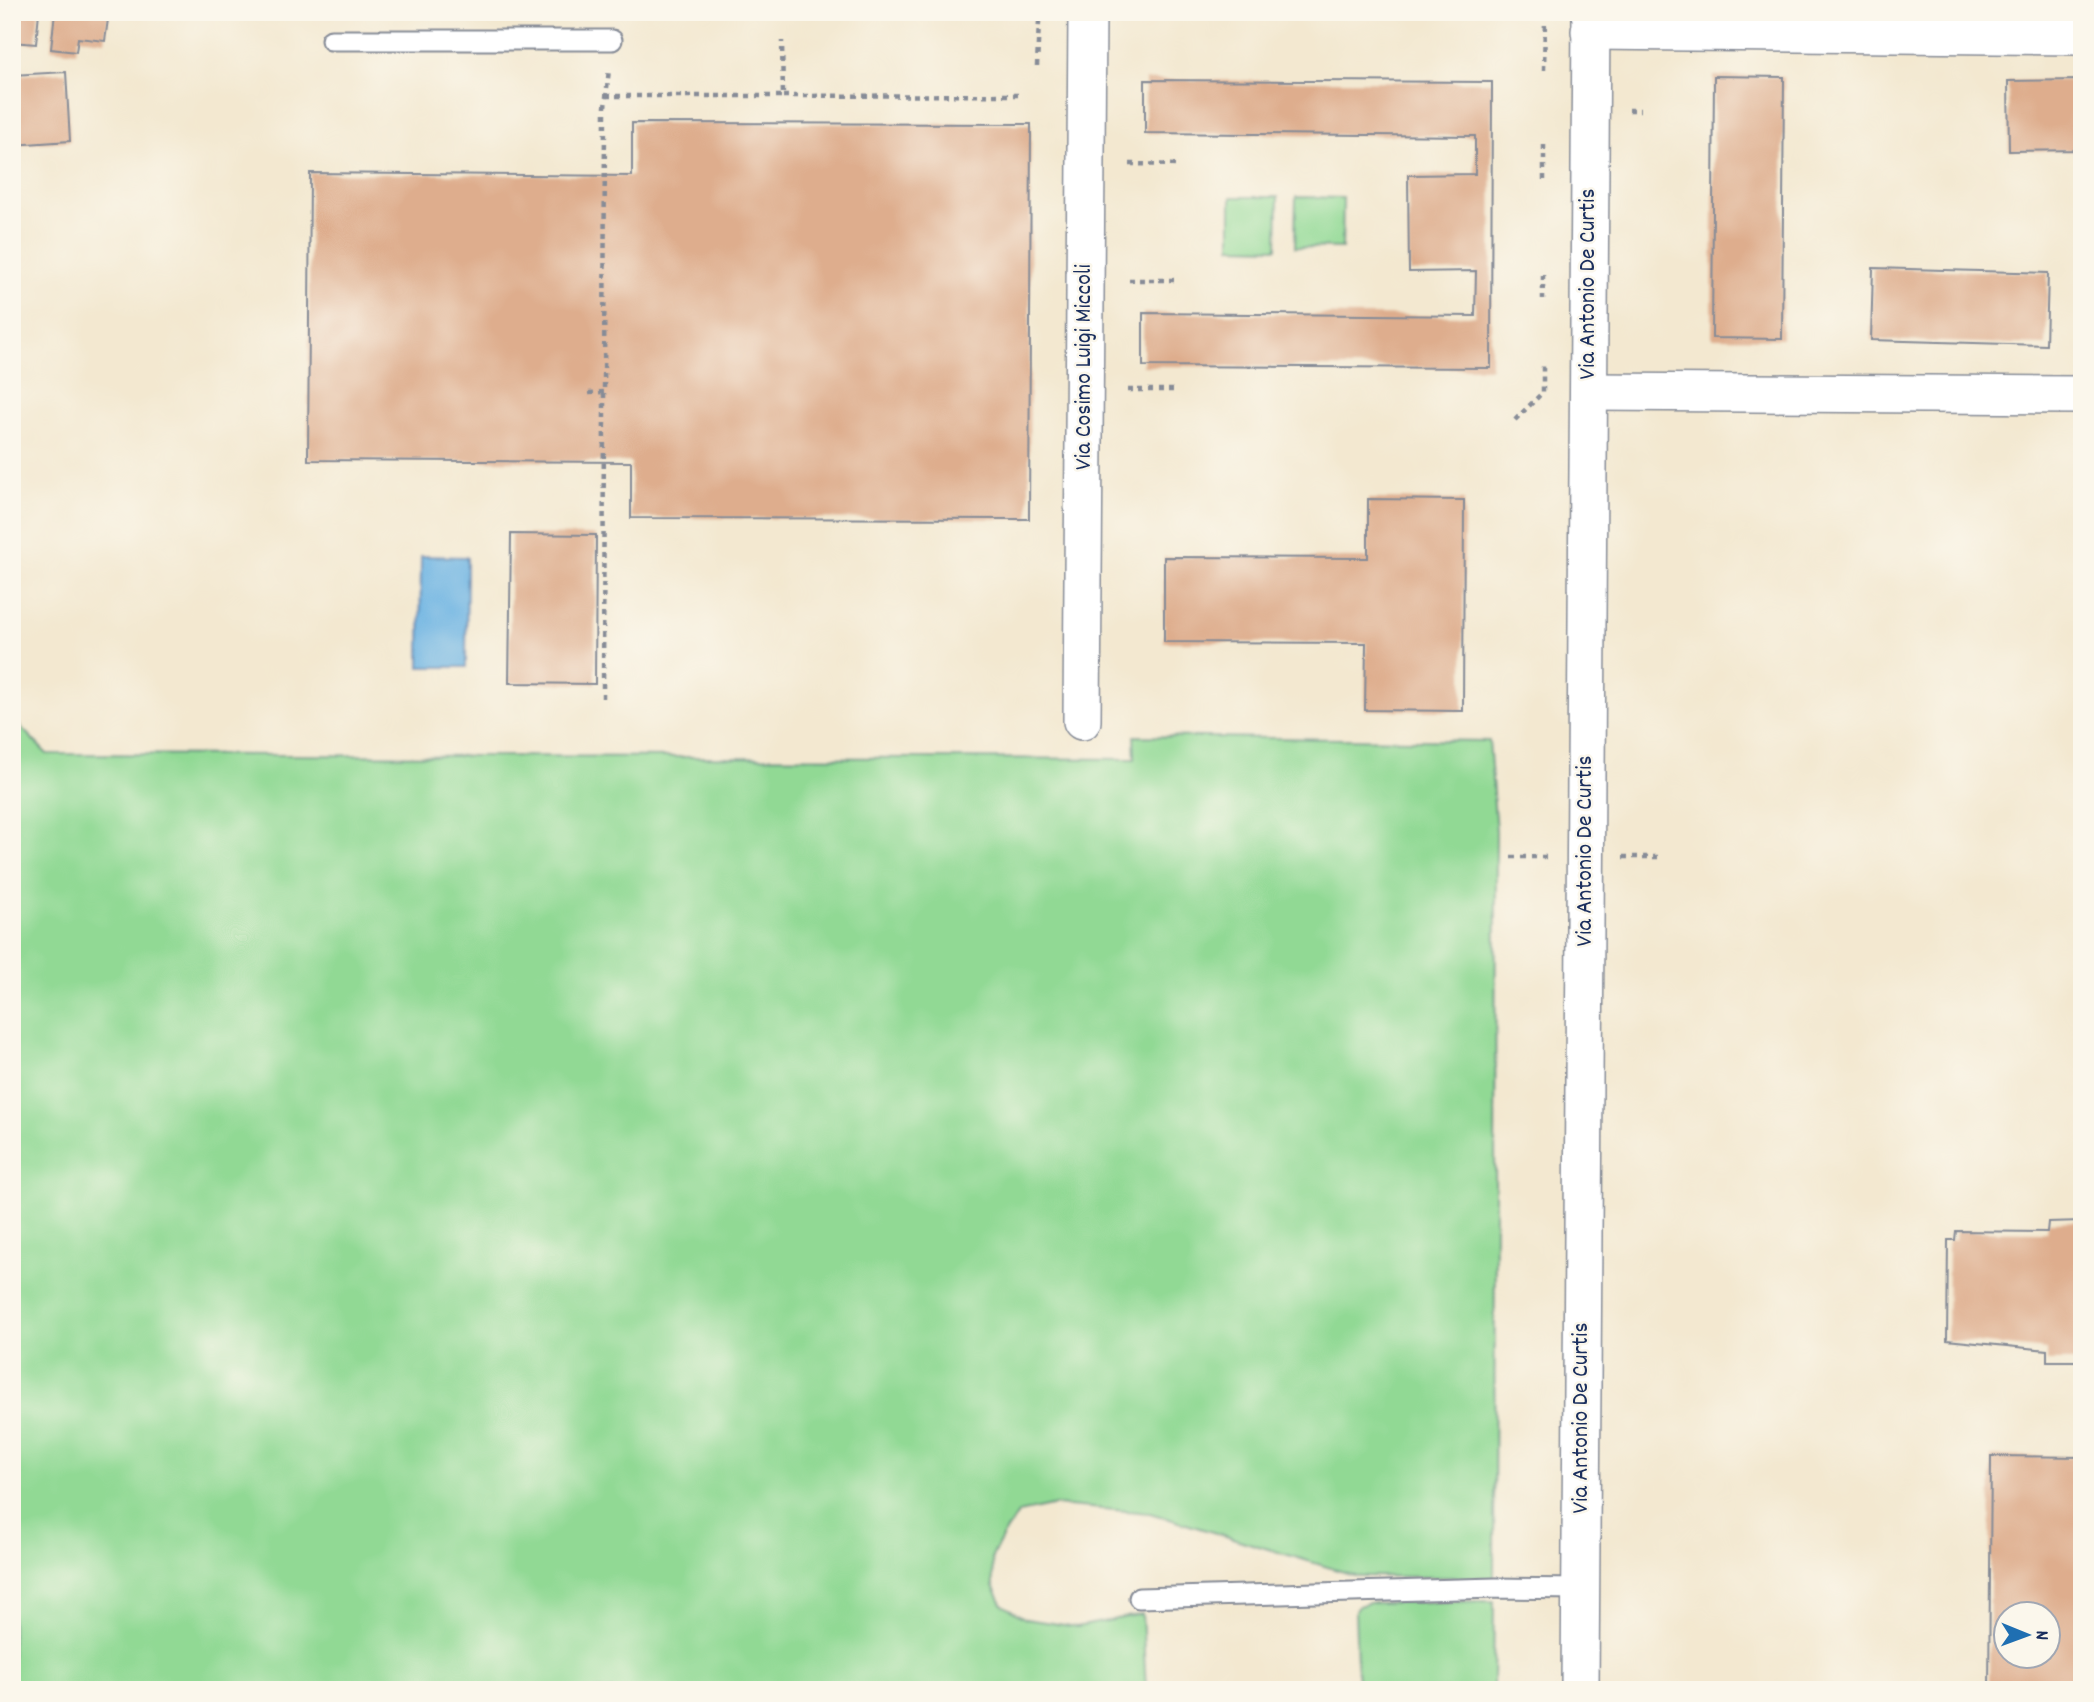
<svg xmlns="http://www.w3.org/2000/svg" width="2094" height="1702" font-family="Dekko,sans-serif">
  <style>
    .green { fill: #91d994; stroke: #568479; stroke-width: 2 }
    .water { fill: #6bb2e2; stroke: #4370a0; stroke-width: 2 }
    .building { fill: #dead8d; fill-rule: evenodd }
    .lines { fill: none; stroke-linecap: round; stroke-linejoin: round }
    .service-casing { stroke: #878c97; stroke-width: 23 }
    .minor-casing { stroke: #878c97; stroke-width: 40 }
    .path { stroke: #878c97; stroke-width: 4.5; stroke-dasharray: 5 5; stroke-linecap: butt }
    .service { stroke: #fff; stroke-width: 19 }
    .minor { stroke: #fff; stroke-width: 37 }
    .labels { text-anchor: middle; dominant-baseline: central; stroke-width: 5; stroke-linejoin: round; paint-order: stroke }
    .street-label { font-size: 24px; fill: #1b2f5e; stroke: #fbf7ec }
  </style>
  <rect width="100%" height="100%" fill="#fbf7ec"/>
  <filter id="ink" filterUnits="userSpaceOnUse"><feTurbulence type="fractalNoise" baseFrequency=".0143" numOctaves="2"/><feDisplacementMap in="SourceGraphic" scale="14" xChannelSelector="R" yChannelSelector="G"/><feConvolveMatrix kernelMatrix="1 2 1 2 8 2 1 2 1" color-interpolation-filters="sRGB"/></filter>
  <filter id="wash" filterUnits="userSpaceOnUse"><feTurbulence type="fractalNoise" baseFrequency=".00686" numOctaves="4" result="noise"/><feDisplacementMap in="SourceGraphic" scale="28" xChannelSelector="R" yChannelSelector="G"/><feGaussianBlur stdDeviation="1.57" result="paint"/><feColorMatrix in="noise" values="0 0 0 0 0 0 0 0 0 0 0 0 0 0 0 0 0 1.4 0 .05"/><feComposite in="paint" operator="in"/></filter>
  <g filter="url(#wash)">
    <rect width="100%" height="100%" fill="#f3e8d0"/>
    <g class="green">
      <path d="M 1231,197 L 1278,197 L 1277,248 L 1231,247 Z"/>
      <path d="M 1296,197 L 1343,198 L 1342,248 L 1295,247 Z"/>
      <path d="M 12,718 L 47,754 L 1135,759 L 1134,736 L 1489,741 L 1496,831 L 1494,1578 L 1357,1576 L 1150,1513 L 1056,1505 L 1019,1513 L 1003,1536 L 992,1557 L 993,1586 L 1003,1605 L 1026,1619 L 1077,1627 L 1142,1614 L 1146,1690 L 12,1690 Z"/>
      <path d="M 1494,1601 L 1493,1690 L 1358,1690 L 1355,1611 L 1358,1606 L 1368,1603 Z"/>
    </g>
    <path class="water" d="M 421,556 L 467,557 L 466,667 L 420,667 Z"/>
    <g id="blocks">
      <g class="building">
        <path d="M 12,12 L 39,12 L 36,44 L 12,42 Z"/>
        <path d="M 55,12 L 109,12 L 105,41 L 78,38 L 76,52 L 51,49 Z"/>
        <path d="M 66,72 L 70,141 L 12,145 L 12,75 Z"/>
        <path d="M 1714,76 L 1784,77 L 1782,339 L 1712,338 Z"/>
        <path d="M 1145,80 L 1492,82 L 1491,368 L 1143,366 L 1143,313 L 1475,316 L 1476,271 L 1409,272 L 1408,175 L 1475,174 L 1475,136 L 1145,133 Z"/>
        <path d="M 2082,80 L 2082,150 L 2009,151 L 2008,81 Z"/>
        <path d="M 632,123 L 1031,124 L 1029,519 L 631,518 L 631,462 L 308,460 L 310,173 L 632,176 Z"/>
        <path d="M 1873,268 L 2048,273 L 2046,345 L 1871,340 Z"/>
        <path d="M 1368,499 L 1464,500 L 1463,711 L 1365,710 L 1366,643 L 1164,642 L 1164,557 L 1368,558 Z"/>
        <path d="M 511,534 L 596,535 L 595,684 L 509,683 Z"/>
        <path d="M 2082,1221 L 2082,1361 L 2047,1361 L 2047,1350 L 1947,1340 L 1948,1240 L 1955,1240 L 1956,1231 L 2047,1232 L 2048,1222 Z"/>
        <path d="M 1991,1456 L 2082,1457 L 2082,1690 L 1989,1690 ZM 2007,1614 L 2048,1614 L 2048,1656 L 2007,1656 Z"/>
      </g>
    </g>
  </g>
  <g filter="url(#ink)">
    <use href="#blocks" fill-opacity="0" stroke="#878c97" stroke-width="2"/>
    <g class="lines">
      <g class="service-casing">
        <g id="service">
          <path d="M 331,40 L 612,40"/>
          <path d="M 1139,1598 L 1496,1588 L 1581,1589"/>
        </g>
      </g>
      <g class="minor-casing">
        <g id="minor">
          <path d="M 1590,31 L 2082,36"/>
          <path d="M 1589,392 L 2082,395"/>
          <path d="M 1082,721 L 1087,12"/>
          <path d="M 1580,1690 L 1591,12"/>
        </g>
      </g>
      <g class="path">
        <path d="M 1037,66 L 1039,21"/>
        <path d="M 1544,70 L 1545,21"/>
        <path d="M 606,96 L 783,96 L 782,41"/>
        <path d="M 783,96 L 1023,95"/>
        <path d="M 1629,110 L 1640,110"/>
        <path d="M 1544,145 L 1544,181"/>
        <path d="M 1130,164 L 1179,165"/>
        <path d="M 1543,275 L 1543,299"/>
        <path d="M 1129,280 L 1178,280"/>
        <path d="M 1128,390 L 1173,390"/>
        <path d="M 589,393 L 604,392"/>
        <path d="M 1515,420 L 1543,392 L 1543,365"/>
        <path d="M 603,698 L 605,107 L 609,69"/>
        <path d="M 1511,857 L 1548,857"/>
        <path d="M 1623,857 L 1661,857"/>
      </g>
      <use href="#service" class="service"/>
      <use href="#minor" class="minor"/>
    </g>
  </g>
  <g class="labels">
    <g class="street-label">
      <text transform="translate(1589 284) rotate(-90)">Via Antonio De Curtis</text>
      <text transform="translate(1085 367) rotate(-90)">Via Cosimo Luigi Miccoli</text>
      <text transform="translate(1586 851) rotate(-90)">Via Antonio De Curtis</text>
      <text transform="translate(1582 1418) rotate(-90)">Via Antonio De Curtis</text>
    </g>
  </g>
  <rect width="2094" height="1702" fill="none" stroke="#fbf7ec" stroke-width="42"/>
  <g transform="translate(2027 1635) rotate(91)"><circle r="33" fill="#fbf7ec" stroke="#a1a7b3" stroke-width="2"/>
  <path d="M0-5L12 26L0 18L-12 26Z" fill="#1f6fb2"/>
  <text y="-10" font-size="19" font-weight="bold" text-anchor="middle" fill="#1b2f5e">N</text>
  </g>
</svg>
